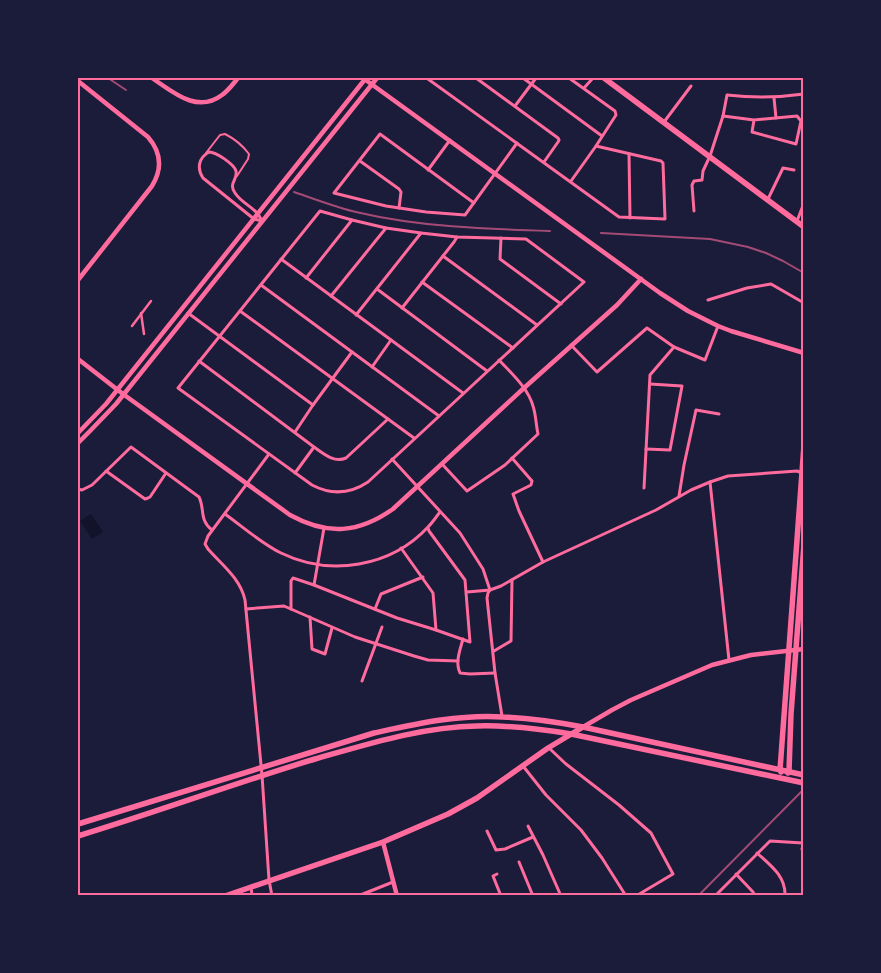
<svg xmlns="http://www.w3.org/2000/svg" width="881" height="973" font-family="'Noto Sans',sans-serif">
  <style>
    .water { fill: #12122b }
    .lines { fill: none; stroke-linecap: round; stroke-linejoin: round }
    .service { stroke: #ff6b9d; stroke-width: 2 }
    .pedestrian { stroke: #ff6b9d; stroke-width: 2.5 }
    .minor { stroke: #ff6b9d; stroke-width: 3 }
    .tertiary { stroke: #ff6b9d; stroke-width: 4.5 }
    .trunk { stroke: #ff6b9d; stroke-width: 5.5 }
    .rail { stroke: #a44b75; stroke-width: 2 }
    .neatline { fill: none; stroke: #ff6b9d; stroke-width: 2 }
  </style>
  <rect width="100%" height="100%" fill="#1b1b3a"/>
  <path class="water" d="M 91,514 L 103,532 L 92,539 L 80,521 Z"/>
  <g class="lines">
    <path class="service" d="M 206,153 L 220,135 L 225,134 C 233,138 243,146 249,154 L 248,159 L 237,176"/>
    <g class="pedestrian">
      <path d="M 141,313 L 144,334"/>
      <path d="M 132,326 L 151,301"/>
    </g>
    <g class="minor">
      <path d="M 427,78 L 428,79 L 619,217 L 665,219 L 663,163 L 661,161 L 596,146"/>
      <path d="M 476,78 L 558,138 L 559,140 L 558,142 L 544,162"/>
      <path d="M 523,78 L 602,136"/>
      <path d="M 569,78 L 615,111 L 616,115 L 596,146 L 571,181"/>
      <path d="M 584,88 L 593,78"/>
      <path d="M 774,98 L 776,118"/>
      <path d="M 515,106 L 536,78"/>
      <path d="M 723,116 L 754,120 L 797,116 L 801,121 L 796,144 L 752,132 L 754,120"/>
      <path d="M 664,122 L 691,86"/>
      <path d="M 209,152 C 216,152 234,164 236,171 C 238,180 228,183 235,193 C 243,205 255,206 262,221 L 254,219 L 203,178 C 197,169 198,158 209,152 Z"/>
      <path d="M 629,154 L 630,218"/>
      <path d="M 360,161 L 399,189 L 401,192 L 399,208"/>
      <path d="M 428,170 L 450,140"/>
      <path d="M 768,199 L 783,168 L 794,170"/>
      <path d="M 474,203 L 380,134 L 334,193 L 386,206 L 426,212 L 465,215 L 517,143"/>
      <path d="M 320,211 L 352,220 L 386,228 L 421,233 L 457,237 L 526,239 L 584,282 L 368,482 C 350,494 331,495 312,485 L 178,388 Z"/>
      <path d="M 694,211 L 692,185 L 694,181 L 702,180 L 703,171 L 710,156 L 723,116 L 727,95 C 754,98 776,98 804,94"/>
      <path d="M 797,221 L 804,203"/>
      <path d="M 501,238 L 500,259 L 561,304"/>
      <path d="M 443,256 L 537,325"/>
      <path d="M 281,259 L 463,393"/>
      <path d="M 306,278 L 352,220"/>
      <path d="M 422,282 L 513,348"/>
      <path d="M 261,285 L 439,416"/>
      <path d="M 377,289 L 487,371"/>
      <path d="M 331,296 L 386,228"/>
      <path d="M 708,300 L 747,288 L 771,284 L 804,303"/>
      <path d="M 402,308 L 454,242 L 457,237"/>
      <path d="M 240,311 L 414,438"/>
      <path d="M 188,313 L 313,405"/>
      <path d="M 356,315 L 421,233"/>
      <path d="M 571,345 L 597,372 L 647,328 L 674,347 L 705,360 L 718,326"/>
      <path d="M 199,361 L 314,447 C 324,454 334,463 346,458 L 388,419"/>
      <path d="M 372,367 L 391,340"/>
      <path d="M 295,432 L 313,405 L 352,352"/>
      <path d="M 646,449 L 670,450 L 682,386 L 650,384"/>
      <path d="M 269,454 L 208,536 L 205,544 L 208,549 C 222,565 240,578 245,600 L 262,775 L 269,880 L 272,896"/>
      <path d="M 512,458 L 532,481 L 531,485 L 513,494 L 519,511 L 543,562"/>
      <path d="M 392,459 L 460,533 L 483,569 L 490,590 L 488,593 L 487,598 L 495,673 L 502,716"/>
      <path d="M 442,464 L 467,491 L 505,465 L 538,434 C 536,425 536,415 533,406 C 528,388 512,374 499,360"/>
      <path d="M 106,471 L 145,499 L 148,498 L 150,497 L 166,473"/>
      <path d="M 295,473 L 314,447"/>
      <path d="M 710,482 L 729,660"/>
      <path d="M 644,488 L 650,375 L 674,347"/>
      <path d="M 78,489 L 82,490 L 92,485 L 131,447 L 199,497 C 205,509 199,520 212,530"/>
      <path d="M 679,496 L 684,465 L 696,410 L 719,414"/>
      <path d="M 225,514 C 243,527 261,543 281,553 C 330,577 391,567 428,527 C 433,522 436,517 440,512"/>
      <path d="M 401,548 L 433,593 L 436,630"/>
      <path d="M 314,585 L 324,528"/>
      <path d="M 467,592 L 490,590 L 501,586 L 543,562 L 656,510 L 691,490 L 710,482 L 728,476 L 797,471 L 802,473"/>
      <path d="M 246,609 L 284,606 L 355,637 L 414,656 L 428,660 L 458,661"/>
      <path d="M 291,609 L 291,581 L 293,578 L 314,585 L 397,618 L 436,630 L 470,642 L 465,580 L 429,531 L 428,528"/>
      <path d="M 375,609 L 381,594 L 423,577"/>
      <path d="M 310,617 L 312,649 L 325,654 L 332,628"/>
      <path d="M 463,639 C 460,650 455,662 460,673 L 470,674 L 495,673"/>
      <path d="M 494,651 L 511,641 L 512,580"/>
      <path d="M 362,681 L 382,627"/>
      <path d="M 549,748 L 566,764 L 619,805 L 651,833 L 673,874 L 636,896"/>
      <path d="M 523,766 L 546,795 L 581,830 L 602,858 L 626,896"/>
      <path d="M 528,826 L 543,855 L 561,896"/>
      <path d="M 487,831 L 496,850 L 505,849 L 533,837"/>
      <path d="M 804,843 L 802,849 L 804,853"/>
      <path d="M 757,853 C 770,865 786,876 785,896"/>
      <path d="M 519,862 L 533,896"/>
      <path d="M 497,874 L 493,876 L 501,896"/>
      <path d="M 736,874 L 753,892 L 755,896"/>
      <path d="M 251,886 L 252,896"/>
      <path d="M 358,896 L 393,882"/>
      <path d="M 715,896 L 770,841 L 803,843"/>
    </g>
    <g class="tertiary">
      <path d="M 152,78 C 173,92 197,114 222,95 C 229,90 233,84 238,78"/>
      <path d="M 363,78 L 660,293 L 688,311 L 718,326 L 731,331 L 804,353"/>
      <path d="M 78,81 L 148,137 C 161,152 163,168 152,186 L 78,280"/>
      <path d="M 78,359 L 123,394 L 290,515 C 328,536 359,533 393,509 L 524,388 L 617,305 L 641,279"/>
      <path d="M 78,433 L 106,404 L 366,78"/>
      <path d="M 78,443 L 90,431 L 116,404 L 377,78"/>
      <path d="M 583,727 L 612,710 L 631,700 L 712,665 L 751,655 L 804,649"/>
      <path d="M 383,842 L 397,896"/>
    </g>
    <g class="trunk">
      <path d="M 604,78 L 804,227"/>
      <path d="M 781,772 L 780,770 L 804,445"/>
      <path d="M 788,773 L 789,771 L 791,714 L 804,544"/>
      <path d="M 78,824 L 374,733 C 416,724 460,714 503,717 C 530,718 557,722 583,727 L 804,775"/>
      <path d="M 78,836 C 157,812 235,783 315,759 C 368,744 421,727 477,726 C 509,725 540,729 571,734 L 804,783"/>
      <path d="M 225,896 L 383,842 L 448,814 L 477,798 L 548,748 L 583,727"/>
    </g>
    <g class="rail">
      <path d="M 108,78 L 126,90"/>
      <path d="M 294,192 C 315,199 335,207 356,212 C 419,227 485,229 550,231"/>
      <path d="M 601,233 L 710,239 L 748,247 L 766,253 L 783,261 L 804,273"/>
      <path d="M 698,896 L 804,789"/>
    </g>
  </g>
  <rect width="881" height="973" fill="none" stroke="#1b1b3a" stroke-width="158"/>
  <rect x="79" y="79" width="723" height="815" class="neatline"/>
</svg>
